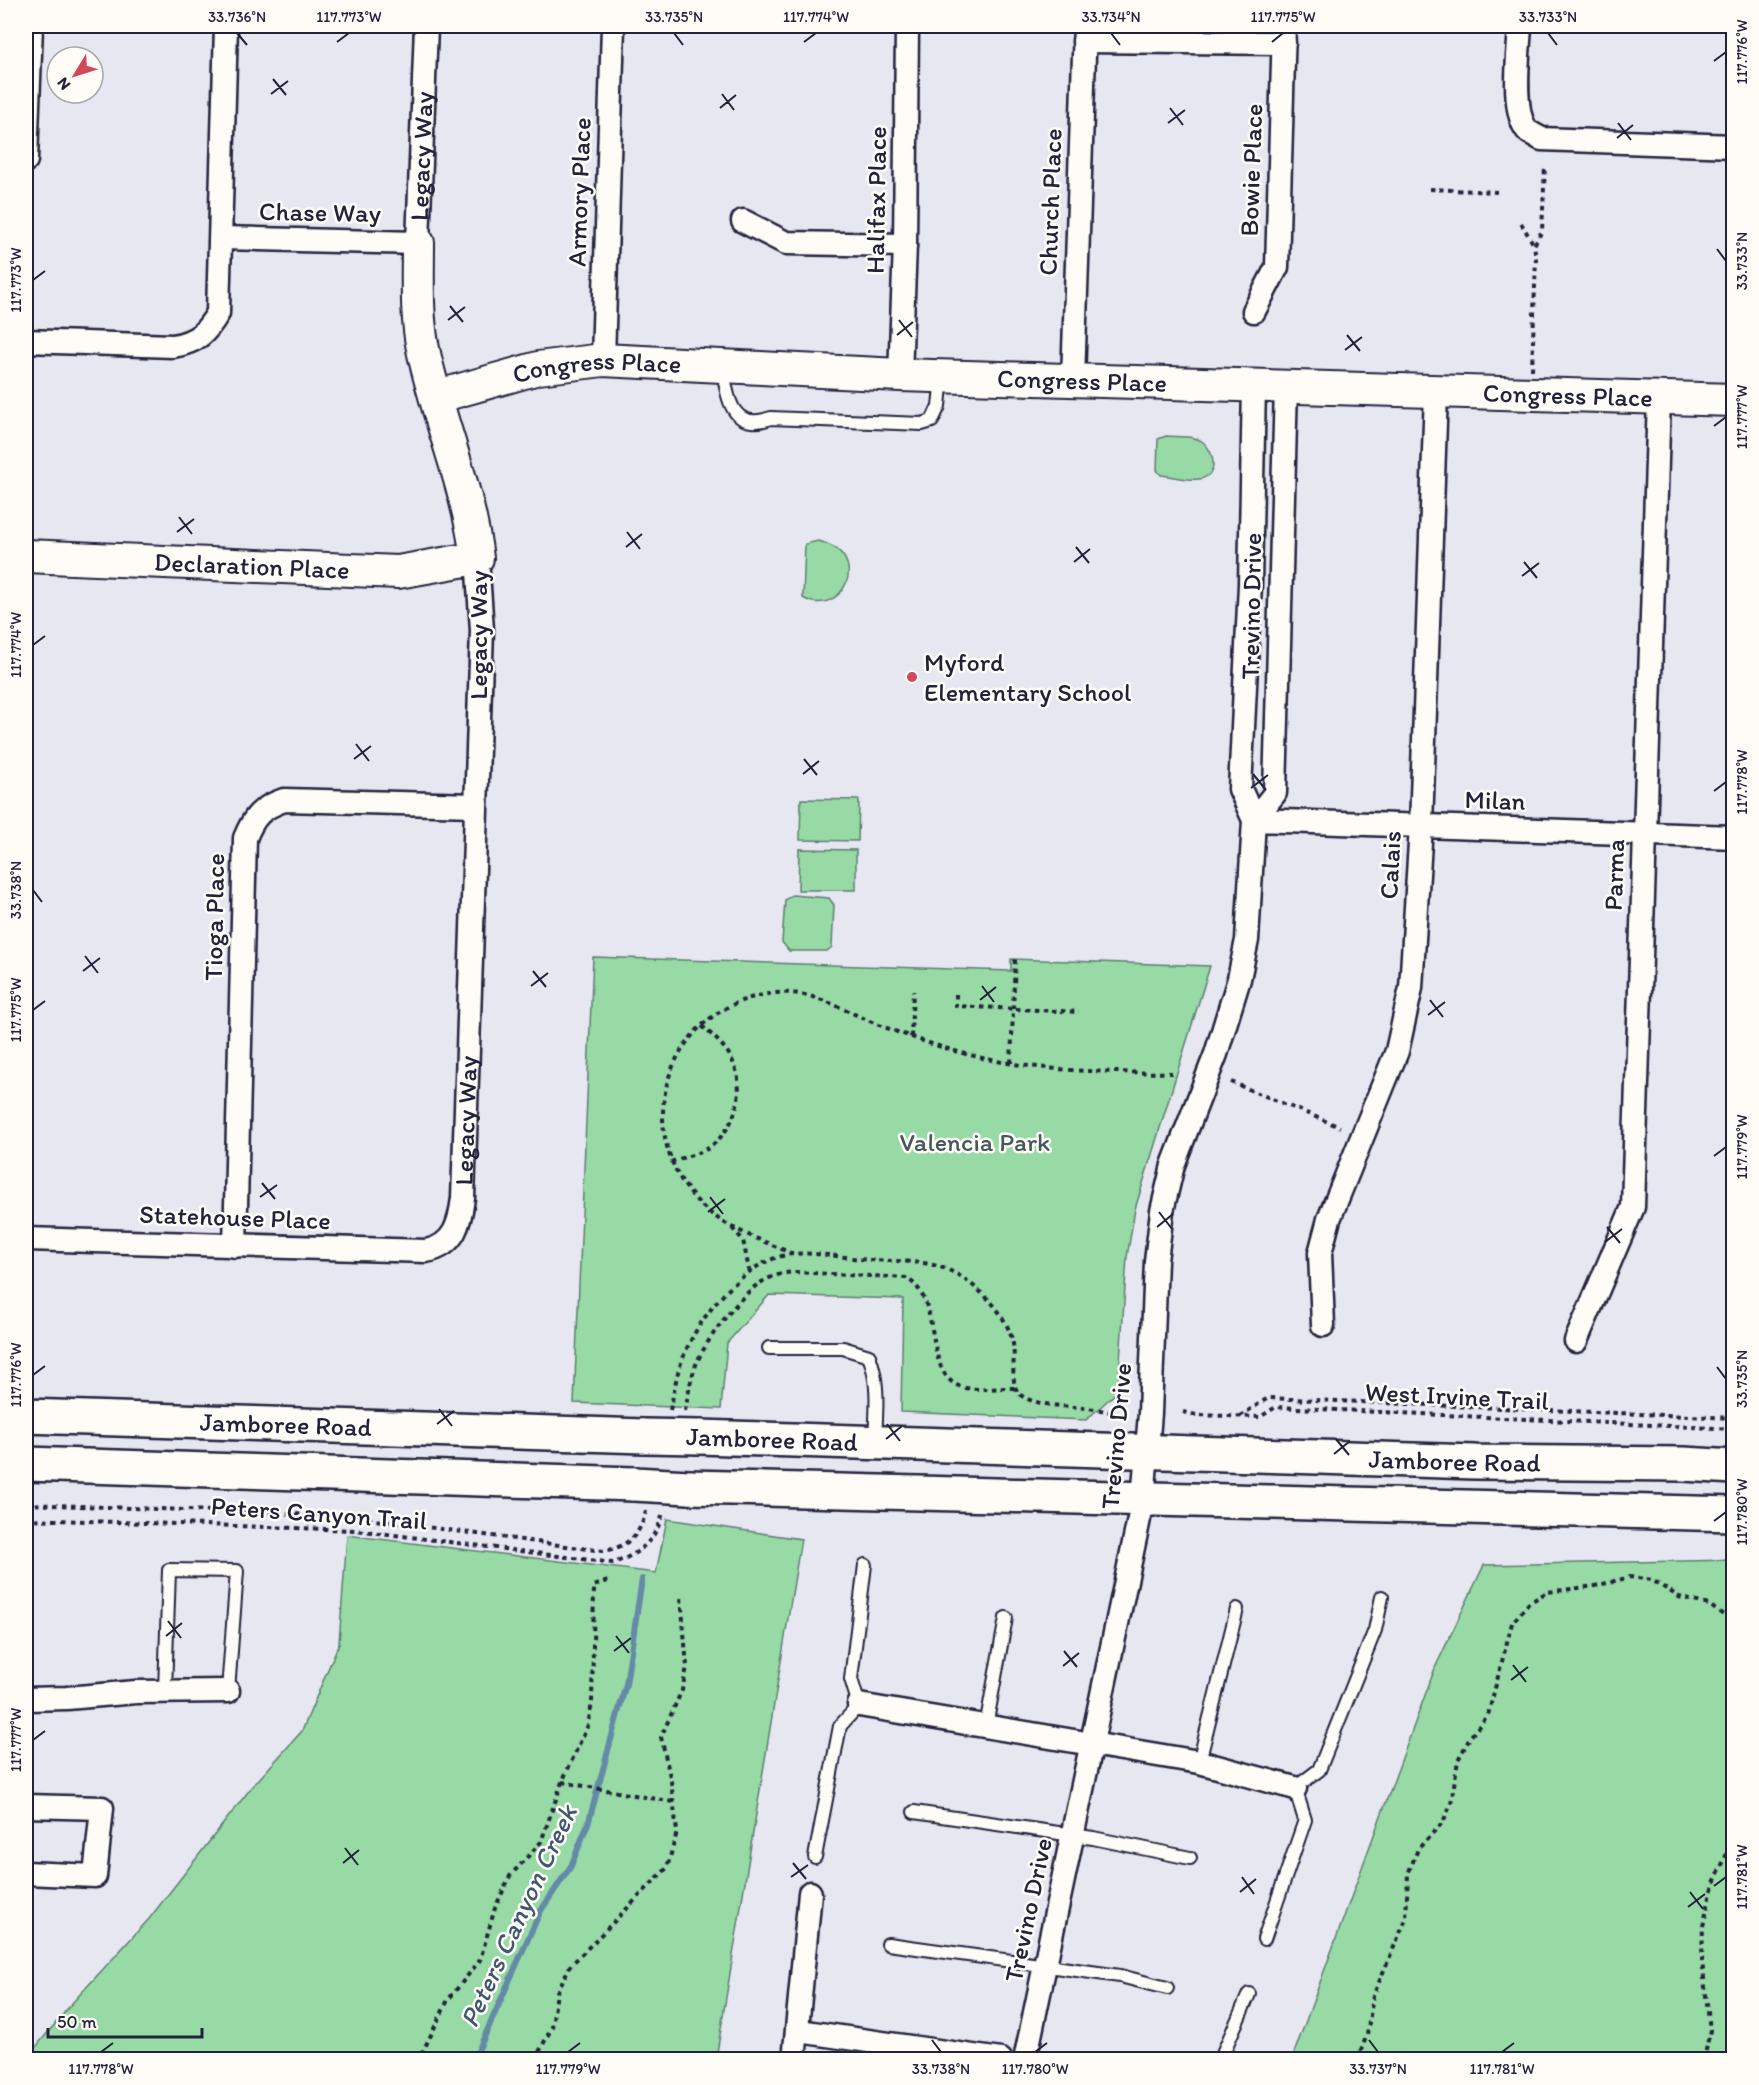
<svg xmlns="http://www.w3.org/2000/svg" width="1759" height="2085" font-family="Itim,sans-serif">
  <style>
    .green { fill: #97daa5; stroke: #5c7e70; stroke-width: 1.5 }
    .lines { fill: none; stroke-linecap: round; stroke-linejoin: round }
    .stream { stroke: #638aa7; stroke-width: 6 }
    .lane-casing { stroke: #22223b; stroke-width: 16 }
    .street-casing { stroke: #22223b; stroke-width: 27 }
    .secondary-casing { stroke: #22223b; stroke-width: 36 }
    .primary-casing { stroke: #22223b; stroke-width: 38 }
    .path { stroke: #22223b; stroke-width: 4; stroke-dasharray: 4.5 4.5; stroke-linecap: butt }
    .lane { stroke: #fdfcf7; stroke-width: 12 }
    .street { stroke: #fdfcf7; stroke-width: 22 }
    .secondary { stroke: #fdfcf7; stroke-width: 32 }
    .primary { stroke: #fdfcf7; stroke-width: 33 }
    .primary-bridge-casing { stroke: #22223b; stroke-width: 38; stroke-linecap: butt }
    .primary-bridge { stroke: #fdfcf7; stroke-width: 33 }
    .ticks { fill: none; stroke: #22223b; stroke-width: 2 }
    .poi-dot { fill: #d1495b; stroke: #fdfcf7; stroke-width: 2 }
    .labels { text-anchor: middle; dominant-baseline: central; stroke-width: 5; stroke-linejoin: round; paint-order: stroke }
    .street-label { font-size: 26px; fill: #22223b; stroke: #fdfcf7 }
    .poi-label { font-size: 26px; fill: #22223b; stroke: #fdfcf7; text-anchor: start }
    .park-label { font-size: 26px; fill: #45595b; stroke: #fdfcf7 }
    .water-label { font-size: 27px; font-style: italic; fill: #425671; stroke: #fdfcf7 }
    .neatline { fill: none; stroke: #22223b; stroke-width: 2 }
    .ticks-label { font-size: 15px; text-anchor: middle; fill: #22223b }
  </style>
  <rect width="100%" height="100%" fill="#e7e7f2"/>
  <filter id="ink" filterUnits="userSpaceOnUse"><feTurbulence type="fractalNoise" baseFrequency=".0167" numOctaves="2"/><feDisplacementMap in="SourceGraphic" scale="12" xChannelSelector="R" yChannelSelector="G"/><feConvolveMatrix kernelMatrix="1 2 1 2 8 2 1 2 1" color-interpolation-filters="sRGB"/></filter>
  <g filter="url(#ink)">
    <g class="green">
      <path d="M 1166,436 C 1178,437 1193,435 1203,442 C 1215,452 1219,476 1199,479 C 1188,481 1173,476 1161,475 L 1157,470 L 1158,439 Z"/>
      <path d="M 818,541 C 875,555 841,620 803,598 L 805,544 Z"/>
      <path d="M 801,799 L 859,800 L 858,841 L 800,840 Z"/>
      <path d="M 799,849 L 856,850 L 856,890 L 798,890 Z"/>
      <path d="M 792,895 L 829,898 L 834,905 L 832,947 L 827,951 L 789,951 L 782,942 L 785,900 Z"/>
      <path d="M 593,957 L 1011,971 L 1011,959 L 1210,966 L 1135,1209 L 1127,1257 L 1118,1391 L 1086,1420 L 901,1412 L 903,1299 L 769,1295 L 727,1343 L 721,1409 L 574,1403 Z"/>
      <path d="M 667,1519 L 801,1539 L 716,2059 L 26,2059 L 73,2002 L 149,1919 L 251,1788 L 302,1731 L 339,1643 L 347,1535 L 656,1573 Z"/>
      <path d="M 1733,1560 L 1733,2059 L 1292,2059 L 1435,1668 L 1484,1565 Z"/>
    </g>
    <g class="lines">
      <path class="stream" d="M 474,2060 L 540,1912 L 571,1866 L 589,1821 L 626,1684 L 642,1579"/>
      <g class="lane-casing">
        <g id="lane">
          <path d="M 723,367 C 727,397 731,432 771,418 L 922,424 L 932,421 L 939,406 L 942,377"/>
          <path d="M 769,1348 L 843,1348 L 869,1356 C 880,1384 876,1412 875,1441"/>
          <path d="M 165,1691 L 169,1570 L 237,1571 L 228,1691"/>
          <path d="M 986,1726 L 1006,1618"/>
          <path d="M 1199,1762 L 1237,1609"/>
          <path d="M 914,1812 L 1093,1838 L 1190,1858"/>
          <path d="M 815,1857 L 840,1726 L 859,1705 L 851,1679 L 865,1565"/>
          <path d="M 1264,1939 L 1305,1820 L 1295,1788 L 1319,1770 L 1375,1630 L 1382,1597"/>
          <path d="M 888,1944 L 1120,1976 L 1167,1988"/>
          <path d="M 1220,2060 L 1249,1994"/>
        </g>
      </g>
      <g class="street-casing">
        <g id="street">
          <path d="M 1520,26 C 1519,50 1510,115 1529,132 C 1532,134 1537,136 1541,139 L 1734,146"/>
          <path d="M 1084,41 L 1284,43"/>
          <path d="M 26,160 L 31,26"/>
          <path d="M 743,221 L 786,243 L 905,245"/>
          <path id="s1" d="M 221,238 L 418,243 L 426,26"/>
          <path d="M 1254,311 L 1277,267 L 1284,26"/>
          <path d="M 26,341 L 173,346 C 197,342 206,333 218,313 L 226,26"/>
          <path d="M 603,360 L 613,26"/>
          <path d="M 900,375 L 905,245 L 907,26"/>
          <path d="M 1073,380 L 1085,26"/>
          <path d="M 1254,820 L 1734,837"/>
          <path d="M 1254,820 L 1275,793 L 1286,386"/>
          <path id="s2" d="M 26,1239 L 426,1251 C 455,1246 460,1222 463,1198 L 482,630 L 477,558"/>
          <path d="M 235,1246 L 245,838 C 254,816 261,808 284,800 L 475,805"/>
          <path d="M 1323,1325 L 1320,1253 L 1329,1219 L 1397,1051 L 1411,988 L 1421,826 L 1436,393"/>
          <path d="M 1576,1341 L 1633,1207 L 1659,398"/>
          <path d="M 26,1699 L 67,1698 L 136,1692 L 228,1691"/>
          <path d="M 859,1705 L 1199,1762 L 1295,1788"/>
          <path d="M 26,1806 L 102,1808 L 95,1876 L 26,1873"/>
          <path d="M 799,2031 L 1001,2060"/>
          <path d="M 794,2060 L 810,1893"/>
          <path d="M 1025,2060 L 1143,1500 L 1150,1413 L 1156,1261 L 1162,1211 L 1173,1165 L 1216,1054 L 1239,979 L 1247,940 L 1254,820 L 1240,789 L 1250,584 L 1254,385"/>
        </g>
      </g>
      <g class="secondary-casing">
        <g id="secondary">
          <path id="s3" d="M 436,397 L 538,368 L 603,360 L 900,375 L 1734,400"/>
          <path id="s4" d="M 26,556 L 398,572 L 477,558 C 468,486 438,420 423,349 C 416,315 418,278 418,243"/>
        </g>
      </g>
      <g class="primary-casing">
        <g id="primary">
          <path id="s5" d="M 26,1416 L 644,1436"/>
          <path id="s6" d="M 699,1437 L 1475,1462 L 1684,1464 L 1734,1467"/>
          <path d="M 26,1464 L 634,1484"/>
          <path d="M 689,1487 L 1734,1514"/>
        </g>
      </g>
      <g class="path">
        <path d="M 1430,189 L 1497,192"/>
        <path d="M 1521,223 L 1534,245"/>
        <path d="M 1532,370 L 1536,258 L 1534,245 L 1542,231 L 1545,166"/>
        <path d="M 956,994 L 956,1006 L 1079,1012"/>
        <path d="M 911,1037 L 913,991"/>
        <path d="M 1011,1063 L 1015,959"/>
        <path d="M 1231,1082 L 1340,1127"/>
        <path d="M 671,1162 C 683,1157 700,1154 710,1147 C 736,1127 747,1090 732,1060 C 726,1047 713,1036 702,1026"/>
        <path d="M 732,1228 L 743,1240 L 749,1270"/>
        <path d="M 793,1254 C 760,1239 723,1228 698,1202 C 629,1128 667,1010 768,994 C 810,987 842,1010 879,1025 C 915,1039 950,1051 987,1059 C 1048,1072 1110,1072 1172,1073"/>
        <path d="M 670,1410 C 674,1393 676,1374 683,1358 C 698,1316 747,1257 794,1254 C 819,1252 846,1258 871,1260 C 927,1263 947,1258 990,1301 C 1000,1311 1011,1330 1013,1344 C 1016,1358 1008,1388 1022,1396 C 1046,1411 1087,1403 1115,1414"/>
        <path d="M 685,1411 C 688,1395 691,1377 697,1362 C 707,1339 739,1296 760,1283 C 771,1276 783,1273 795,1272 L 906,1278 C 942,1297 924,1366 955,1384 C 969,1393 999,1387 1015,1388"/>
        <path d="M 1183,1412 L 1196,1415 L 1260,1417 L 1276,1407 L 1734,1429"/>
        <path d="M 1240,1416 L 1268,1398 L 1734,1418"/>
        <path d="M 26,1504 L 345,1516 L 603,1551 C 627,1547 640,1536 646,1511"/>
        <path d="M 26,1519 L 356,1530 L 613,1563 C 639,1555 657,1539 663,1512"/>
        <path d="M 562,1782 L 673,1802"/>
        <path d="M 415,2060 L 423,2051 L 448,2000 L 480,1960 L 495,1908 L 510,1876 L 541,1842 L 562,1782 L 588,1725 L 592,1703 L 594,1586 L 611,1580"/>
        <path d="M 535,2060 L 552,2027 L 557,1992 L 570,1966 L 667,1868 L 677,1832 L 671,1781 L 661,1737 L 682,1690 L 687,1667 L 681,1597"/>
        <path d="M 1357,2060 L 1367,2035 L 1373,1996 L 1406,1919 L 1408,1874 L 1418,1849 L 1443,1822 L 1451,1804 L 1458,1760 L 1471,1736 L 1488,1715 L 1512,1623 L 1529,1603 L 1547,1592 L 1595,1586 L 1630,1577 L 1652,1580 L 1679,1597 L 1709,1605 L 1732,1621 L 1734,1626"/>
        <path d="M 1704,2060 L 1710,2030 L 1702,1961 L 1703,1926 L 1713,1885 L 1729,1849 L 1734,1820"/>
      </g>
      <use href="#lane" class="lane"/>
      <use href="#street" class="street"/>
      <use href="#secondary" class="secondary"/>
      <use href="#primary" class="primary"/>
      <g class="primary-bridge-casing">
        <g id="primary-bridge">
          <path d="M 644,1436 L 699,1437"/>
          <path d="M 634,1484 L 689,1487"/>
        </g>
      </g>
      <use href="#primary-bridge" class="primary-bridge"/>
    </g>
  </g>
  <path class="ticks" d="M 237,33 L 247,45M 674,33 L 683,45M 1111,33 L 1120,45M 1548,33 L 1557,45M 337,42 L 349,33M 804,42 L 816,33M 1272,42 L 1283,33M 1714,61 L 1726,52M 273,79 L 286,95M 271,94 L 288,81M 722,94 L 734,110M 720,108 L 736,95M 1170,108 L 1183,125M 1168,123 L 1185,110M 1618,123 L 1631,140M 1617,138 L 1633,125M 1717,249 L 1726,261M 33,280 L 45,271M 450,306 L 463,322M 448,320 L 465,307M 899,320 L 912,337M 897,335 L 913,322M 1347,335 L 1360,351M 1345,350 L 1362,337M 1714,426 L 1726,417M 179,517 L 192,534M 177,532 L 194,519M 627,532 L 640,549M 626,547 L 642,534M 1076,547 L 1089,563M 1074,562 L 1090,549M 1524,562 L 1537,578M 1522,576 L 1539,563M 33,645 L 45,636M 356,744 L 369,761M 354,759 L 371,746M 804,759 L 817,775M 803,774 L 819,761M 1253,774 L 1266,790M 1251,788 L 1268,775M 1714,791 L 1726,782M 33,890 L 42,902M 85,956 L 98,973M 83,971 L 100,958M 533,971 L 546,987M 531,986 L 548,973M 982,986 L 994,1002M 980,1000 L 996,987M 1430,1000 L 1443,1017M 33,1010 L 45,1001M 1428,1015 L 1445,1002M 1714,1156 L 1726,1147M 262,1183 L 275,1199M 260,1197 L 277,1185M 710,1197 L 723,1214M 708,1212 L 725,1199M 1159,1212 L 1172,1229M 1157,1227 L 1173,1214M 1607,1227 L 1620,1243M 1605,1242 L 1622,1229M 1717,1367 L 1726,1379M 33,1375 L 45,1366M 439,1409 L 452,1426M 437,1424 L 454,1411M 887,1424 L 900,1441M 886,1439 L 902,1426M 1336,1439 L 1349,1455M 1334,1454 L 1350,1441M 1714,1521 L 1726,1512M 168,1621 L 181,1638M 166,1636 L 182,1623M 616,1636 L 629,1653M 614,1651 L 631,1638M 1064,1651 L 1077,1667M 1513,1665 L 1526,1682M 1063,1666 L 1079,1653M 1511,1680 L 1528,1667M 33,1740 L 45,1731M 345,1848 L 358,1865M 343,1863 L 359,1850M 793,1863 L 806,1879M 791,1877 L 808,1865M 1242,1877 L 1254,1894M 1714,1886 L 1726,1877M 1240,1892 L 1256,1879M 1690,1892 L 1703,1909M 1688,1907 L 1705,1894M 932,2040 L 941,2052M 1369,2040 L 1378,2052M 101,2052 L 113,2043M 568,2052 L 580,2043M 1035,2052 L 1047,2043M 1502,2052 L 1514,2043"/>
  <circle class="poi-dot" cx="912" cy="677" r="6"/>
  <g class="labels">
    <g class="street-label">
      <text stroke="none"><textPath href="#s1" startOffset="284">Legacy Way</textPath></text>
      <text transform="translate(1251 170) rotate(-88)">Bowie Place</text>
      <text transform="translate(579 192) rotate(-88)">Armory Place</text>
      <text transform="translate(876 200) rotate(-89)">Halifax Place</text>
      <text transform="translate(1050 202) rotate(-88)">Church Place</text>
      <text transform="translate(320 212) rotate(1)">Chase Way</text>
      <text stroke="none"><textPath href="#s3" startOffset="165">Congress Place</textPath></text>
      <text stroke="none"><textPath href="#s3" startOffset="651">Congress Place</textPath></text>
      <text stroke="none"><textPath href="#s3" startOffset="1137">Congress Place</textPath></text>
      <text stroke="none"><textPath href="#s4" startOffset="226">Declaration Place</textPath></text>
      <text transform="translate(1251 606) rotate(-89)">Trevino Drive</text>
      <text transform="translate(478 635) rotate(-90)">Legacy Way</text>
      <text transform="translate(1495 800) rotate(2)">Milan</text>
      <text transform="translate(1390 865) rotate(-87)">Calais</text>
      <text transform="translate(1614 875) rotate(-88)">Parma</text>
      <text transform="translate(214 917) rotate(-89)">Tioga Place</text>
      <text stroke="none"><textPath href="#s2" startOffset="548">Legacy Way</textPath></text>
      <text transform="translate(235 1217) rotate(2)">Statehouse Place</text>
      <text transform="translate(1457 1396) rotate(3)">West Irvine Trail</text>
      <text stroke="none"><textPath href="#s5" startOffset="260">Jamboree Road</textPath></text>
      <text transform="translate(1116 1436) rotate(-85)">Trevino Drive</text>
      <text transform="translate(772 1439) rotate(2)">Jamboree Road</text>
      <text stroke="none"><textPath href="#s6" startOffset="756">Jamboree Road</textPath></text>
      <text transform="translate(319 1513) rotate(4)">Peters Canyon Trail</text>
      <text transform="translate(1028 1910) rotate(-78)">Trevino Drive</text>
    </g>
    <g class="poi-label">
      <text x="924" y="662">Myford<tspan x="924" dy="30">Elementary School</tspan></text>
    </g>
    <g class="park-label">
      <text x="975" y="1142">Valencia Park</text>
    </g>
    <g class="water-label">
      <text transform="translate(518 1916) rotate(-65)">Peters Canyon Creek</text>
    </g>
  </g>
  <rect width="1759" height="2085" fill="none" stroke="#fdfcf7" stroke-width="66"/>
  <g transform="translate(75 75) rotate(232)"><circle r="28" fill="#fdfcf7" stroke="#a5a5ac" stroke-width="1.5"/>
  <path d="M0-4.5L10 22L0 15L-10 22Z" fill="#d1495b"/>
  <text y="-9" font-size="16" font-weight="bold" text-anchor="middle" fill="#22223b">N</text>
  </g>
  <path d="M48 2028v9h154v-9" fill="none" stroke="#22223b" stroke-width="3"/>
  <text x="57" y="2028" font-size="18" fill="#22223b" stroke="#fdfcf7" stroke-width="4.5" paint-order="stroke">50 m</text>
  <rect x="33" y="33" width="1693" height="2019" class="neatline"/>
  <g class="ticks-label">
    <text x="237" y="22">33.736°N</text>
    <text x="349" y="22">117.773°W</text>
    <text x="674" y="22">33.735°N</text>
    <text x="816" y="22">117.774°W</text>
    <text x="1111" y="22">33.734°N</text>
    <text x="1283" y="22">117.775°W</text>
    <text x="1548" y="22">33.733°N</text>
    <text transform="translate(1742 52) rotate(-90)" y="5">117.776°W</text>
    <text transform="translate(1742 261) rotate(-90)" y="5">33.733°N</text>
    <text transform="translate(16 280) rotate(-90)" y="5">117.773°W</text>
    <text transform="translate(1742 417) rotate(-90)" y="5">117.777°W</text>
    <text transform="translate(16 645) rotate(-90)" y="5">117.774°W</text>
    <text transform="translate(1742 782) rotate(-90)" y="5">117.778°W</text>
    <text transform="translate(16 890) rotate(-90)" y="5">33.738°N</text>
    <text transform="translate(16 1010) rotate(-90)" y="5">117.775°W</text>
    <text transform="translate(1742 1147) rotate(-90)" y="5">117.779°W</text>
    <text transform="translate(16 1375) rotate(-90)" y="5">117.776°W</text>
    <text transform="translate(1742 1379) rotate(-90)" y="5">33.735°N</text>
    <text transform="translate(1742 1512) rotate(-90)" y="5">117.780°W</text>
    <text transform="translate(16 1740) rotate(-90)" y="5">117.777°W</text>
    <text transform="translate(1742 1877) rotate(-90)" y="5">117.781°W</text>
    <text x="101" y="2074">117.778°W</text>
    <text x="568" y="2074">117.779°W</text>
    <text x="941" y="2074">33.738°N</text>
    <text x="1035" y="2074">117.780°W</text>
    <text x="1378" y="2074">33.737°N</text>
    <text x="1502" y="2074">117.781°W</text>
  </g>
</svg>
